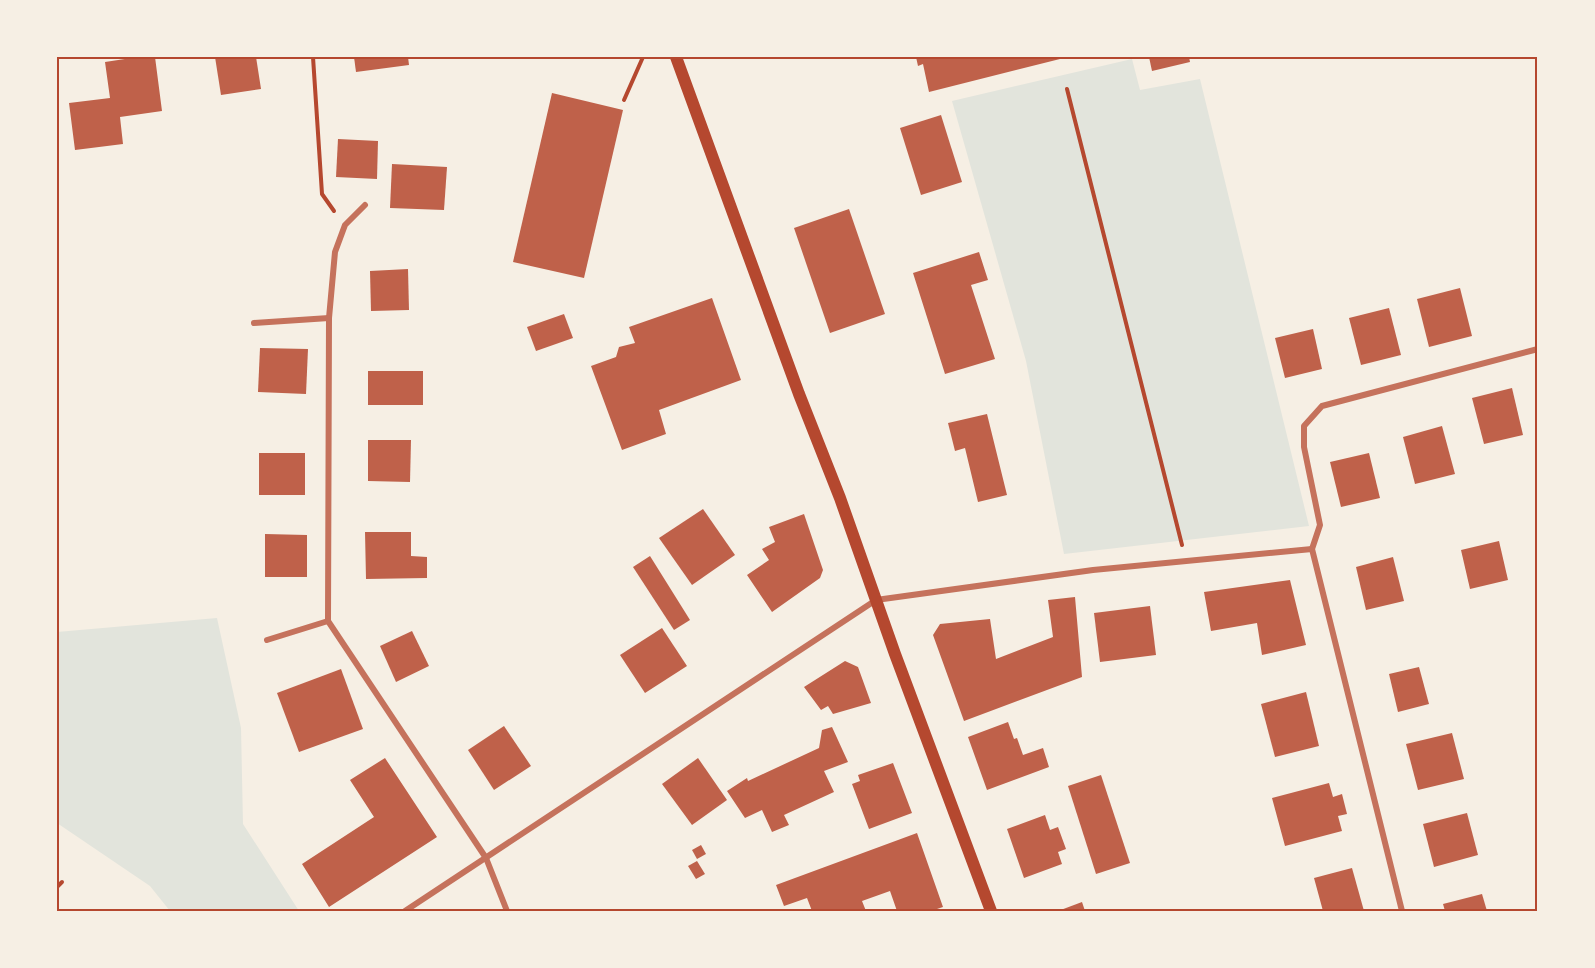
<svg xmlns="http://www.w3.org/2000/svg" width="1595" height="968" font-family="'Space Grotesk',sans-serif">
  <style>
    .green { fill: #e2e4dc }
    .building { fill: #bf614a }
    .lines { fill: none; stroke-linecap: round; stroke-linejoin: round }
    .path { stroke: #b5482f; stroke-width: 4 }
    .minor { stroke: #c5725c; stroke-width: 6 }
    .secondary { stroke: #b5482f; stroke-width: 12 }
    .neatline { fill: none; stroke: #b5482f; stroke-width: 2 }
  </style>
  <rect width="100%" height="100%" fill="#f6efe4"/>
  <g class="green">
    <path d="M 1132,59 L 1140,90 L 1200,79 L 1309,526 L 1064,554 L 1026,361 L 952,101 Z"/>
    <path d="M 217,618 L 241,728 L 243,824 L 299,911 L 170,911 L 150,886 L 57,823 L 57,632 Z"/>
  </g>
  <g class="building">
    <path d="M 138,57 L 155,57 L 162,111 L 120,117 L 123,144 L 75,150 L 69,103 L 110,98 L 105,62 Z"/>
    <path d="M 215,57 L 256,57 L 261,89 L 221,95 Z"/>
    <path d="M 354,57 L 408,57 L 409,65 L 356,72 Z"/>
    <path d="M 916,57 L 1064,57 L 1064,58 L 929,92 L 923,64 L 918,66 Z"/>
    <path d="M 1149,57 L 1189,57 L 1190,62 L 1152,71 Z"/>
    <path d="M 552,93 L 623,110 L 584,278 L 513,262 Z"/>
    <path d="M 941,115 L 962,182 L 921,195 L 900,128 Z"/>
    <path d="M 338,139 L 378,141 L 377,179 L 336,177 Z"/>
    <path d="M 392,164 L 447,167 L 444,210 L 390,208 Z"/>
    <path d="M 849,209 L 885,314 L 830,333 L 794,228 Z"/>
    <path d="M 979,252 L 988,280 L 971,285 L 995,359 L 945,374 L 913,273 Z"/>
    <path d="M 408,269 L 409,310 L 371,311 L 370,271 Z"/>
    <path d="M 1460,288 L 1472,336 L 1429,347 L 1417,299 Z"/>
    <path d="M 712,298 L 741,380 L 659,410 L 666,434 L 622,450 L 591,366 L 616,357 L 619,347 L 635,343 L 629,327 Z"/>
    <path d="M 1389,308 L 1401,355 L 1361,365 L 1349,318 Z"/>
    <path d="M 564,314 L 573,338 L 536,351 L 527,327 Z"/>
    <path d="M 1313,329 L 1322,369 L 1285,378 L 1275,338 Z"/>
    <path d="M 260,348 L 308,349 L 306,394 L 258,392 Z"/>
    <rect x="368" y="371" width="55" height="34"/>
    <path d="M 1512,388 L 1523,435 L 1484,444 L 1472,398 Z"/>
    <path d="M 987,414 L 1007,495 L 978,502 L 965,448 L 955,451 L 948,423 Z"/>
    <path d="M 1442,426 L 1455,474 L 1415,484 L 1403,437 Z"/>
    <path d="M 368,440 L 411,440 L 410,482 L 368,481 Z"/>
    <rect x="259" y="453" width="46" height="42"/>
    <path d="M 1369,453 L 1380,498 L 1341,507 L 1330,462 Z"/>
    <path d="M 703,509 L 735,555 L 692,585 L 659,538 Z"/>
    <path d="M 804,514 L 823,570 L 820,578 L 772,612 L 747,575 L 769,560 L 762,549 L 775,542 L 769,527 Z"/>
    <path d="M 365,532 L 411,532 L 411,556 L 427,557 L 427,578 L 366,579 Z"/>
    <path d="M 265,534 L 307,535 L 307,577 L 265,577 Z"/>
    <path d="M 1499,541 L 1508,580 L 1470,589 L 1461,550 Z"/>
    <path d="M 650,556 L 690,620 L 674,630 L 633,567 Z"/>
    <path d="M 1393,557 L 1404,601 L 1366,610 L 1356,567 Z"/>
    <path d="M 1290,580 L 1306,645 L 1262,655 L 1257,623 L 1211,631 L 1204,592 Z"/>
    <path d="M 1075,597 L 1082,677 L 964,721 L 933,635 L 940,624 L 990,619 L 996,659 L 1053,637 L 1048,600 Z"/>
    <path d="M 1150,606 L 1156,655 L 1100,662 L 1094,613 Z"/>
    <path d="M 662,628 L 687,666 L 645,693 L 620,655 Z"/>
    <path d="M 412,631 L 429,666 L 396,682 L 380,646 Z"/>
    <path d="M 845,661 L 858,667 L 871,703 L 833,714 L 828,706 L 821,710 L 804,687 Z"/>
    <path d="M 1419,667 L 1429,704 L 1398,712 L 1389,674 Z"/>
    <path d="M 341,669 L 363,729 L 299,752 L 277,693 Z"/>
    <path d="M 1306,692 L 1319,746 L 1275,757 L 1261,704 Z"/>
    <path d="M 1008,722 L 1014,739 L 1017,738 L 1023,755 L 1043,748 L 1049,767 L 987,790 L 968,737 Z"/>
    <path d="M 504,726 L 531,766 L 494,790 L 468,750 Z"/>
    <path d="M 832,727 L 848,762 L 824,771 L 834,792 L 784,815 L 789,825 L 772,832 L 762,810 L 745,818 L 727,791 L 747,778 L 748,781 L 819,748 L 822,730 Z"/>
    <path d="M 1452,733 L 1464,779 L 1418,790 L 1406,744 Z"/>
    <path d="M 385,758 L 437,837 L 329,907 L 302,864 L 374,817 L 350,780 Z"/>
    <path d="M 698,758 L 727,800 L 692,825 L 662,784 Z"/>
    <path d="M 893,763 L 912,813 L 869,829 L 852,784 L 860,781 L 858,775 Z"/>
    <path d="M 1101,775 L 1130,863 L 1096,874 L 1068,786 Z"/>
    <path d="M 1329,783 L 1333,797 L 1342,794 L 1347,814 L 1338,816 L 1342,831 L 1285,846 L 1272,798 Z"/>
    <path d="M 1467,813 L 1478,855 L 1434,867 L 1423,824 Z"/>
    <path d="M 1045,815 L 1050,830 L 1058,827 L 1066,849 L 1058,852 L 1062,864 L 1024,878 L 1007,829 Z"/>
    <path d="M 917,833 L 943,907 L 931,911 L 897,911 L 890,891 L 862,901 L 866,911 L 812,911 L 807,898 L 784,906 L 776,885 Z"/>
    <path d="M 701,845 L 706,854 L 697,859 L 692,850 Z"/>
    <path d="M 697,861 L 705,874 L 696,879 L 688,866 Z"/>
    <path d="M 1352,868 L 1364,911 L 1323,911 L 1314,878 Z"/>
    <path d="M 1482,894 L 1487,911 L 1445,911 L 1443,904 Z"/>
    <path d="M 1082,902 L 1085,911 L 1058,911 Z"/>
  </g>
  <g class="lines">
    <g class="path">
      <path d="M 313,57 L 322,194 L 334,211"/>
      <path d="M 1067,89 L 1182,545"/>
      <path d="M 624,100 L 643,57"/>
      <path d="M 57,887 L 62,882"/>
    </g>
    <g class="minor">
      <path d="M 365,205 L 345,225 L 335,252 L 329,318 L 328,621 L 486,858 L 507,911"/>
      <path d="M 254,323 L 329,318"/>
      <path d="M 267,640 L 328,621"/>
      <path d="M 405,911 L 876,600 L 1093,570 L 1312,549"/>
      <path d="M 1402,911 L 1312,549 L 1320,525 L 1304,447 L 1304,426 L 1322,406 L 1538,349"/>
    </g>
    <path class="secondary" d="M 676,57 L 799,394 L 840,498 L 895,654 L 991,911"/>
  </g>
  <rect width="1595" height="968" fill="none" stroke="#f6efe4" stroke-width="117"/>
  <rect x="58" y="58" width="1478" height="852" class="neatline"/>
</svg>
